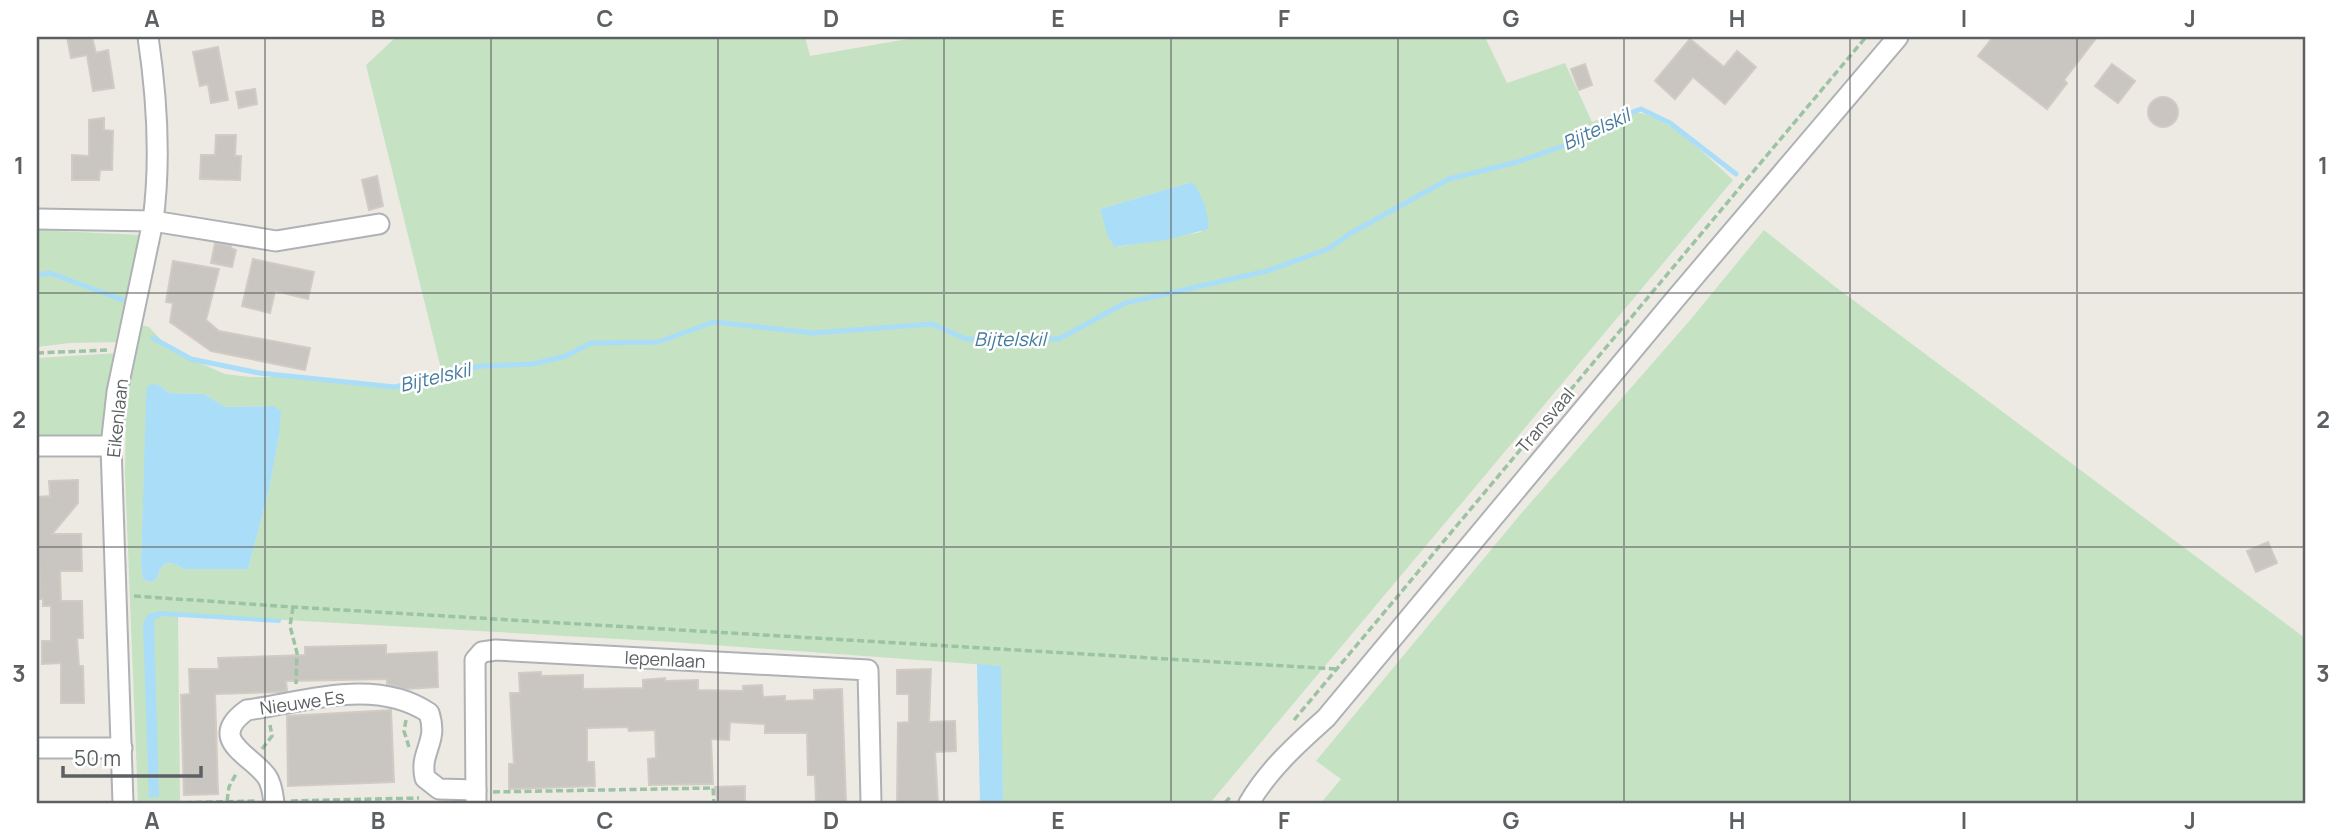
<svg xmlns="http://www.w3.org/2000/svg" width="2342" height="840" font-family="Manrope,sans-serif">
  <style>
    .green { fill: #c5e3c2; fill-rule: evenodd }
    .water { fill: #aaddf7 }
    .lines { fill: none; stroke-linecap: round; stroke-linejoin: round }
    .stream { stroke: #aaddf7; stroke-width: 5 }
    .building { fill: #c9c5c0; stroke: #d1cbc3; stroke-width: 2 }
    .minor-casing { stroke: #afb2b5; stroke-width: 23 }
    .path { stroke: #9cc3a4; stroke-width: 3.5; stroke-dasharray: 7 3.5; stroke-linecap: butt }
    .minor { stroke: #fff; stroke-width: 19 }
    .grid { fill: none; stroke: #5c6063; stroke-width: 2; stroke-opacity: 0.55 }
    .labels { text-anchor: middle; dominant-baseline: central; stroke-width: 5; stroke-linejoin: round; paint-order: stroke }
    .street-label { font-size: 18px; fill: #5c6063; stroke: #fff }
    .water-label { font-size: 19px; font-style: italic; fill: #457aa0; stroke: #fff }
    .neatline { fill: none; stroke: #5c6063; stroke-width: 2.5 }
    .grid-label { font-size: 23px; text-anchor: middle; font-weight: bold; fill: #5c6063 }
  </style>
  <rect width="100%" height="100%" fill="#edeae4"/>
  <g class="green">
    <path d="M 396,37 L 805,37 L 810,56 L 919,37 L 1485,37 L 1507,83 L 1565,63 L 1592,122 C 1607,117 1624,110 1640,113 C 1672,119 1710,159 1733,180 L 1210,803 L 1003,803 L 1000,666 L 672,642 L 178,614 L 180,803 L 138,803 L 125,474 L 126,406 L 141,325 L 149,327 L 164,343 L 191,359 L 225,374 L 250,377 L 298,377 L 383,388 L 417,384 L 443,377 L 366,65 ZM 1192,182 L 1199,193 L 1201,232 L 1118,247 L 1112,244 L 1100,209 ZM 159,385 L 169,393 L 204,394 L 225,407 L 273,406 L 279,435 L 269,490 L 248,569 L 183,569 L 176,564 L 166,563 L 160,569 L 157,578 L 152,582 L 143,580 L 141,564 L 147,388 Z"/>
    <path d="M 37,230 L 141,235 L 121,342 L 70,343 L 37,347 Z"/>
    <path d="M 1764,230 L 1833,285 L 2305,638 L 2305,803 L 1321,803 L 1341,779 L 1316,761 L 1519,516 L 1691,319 Z"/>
    <path d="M 119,353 L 110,439 L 37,441 L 37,358 Z"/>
  </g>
  <g class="water">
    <path d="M 1192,182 C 1201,192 1210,215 1208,229 L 1166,240 L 1114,247 L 1107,234 L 1100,209 Z"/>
    <path d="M 152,384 L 159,385 L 169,393 L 204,394 L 225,407 L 273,406 L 281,411 L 279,435 L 269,490 L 248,569 L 183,569 L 176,564 L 166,563 L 160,569 L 157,578 L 152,582 L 143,580 L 141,564 L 146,398 L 147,387 Z"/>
    <path d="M 161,611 L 282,619 L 280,623 L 163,616 L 155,619 L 154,622 L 159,797 L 149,798 L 143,624 L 148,614 Z"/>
    <path d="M 977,664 L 1001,666 L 1003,803 L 980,803 Z"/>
  </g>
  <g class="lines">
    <g class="stream">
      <path d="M 37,275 L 50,273 L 123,300"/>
      <path d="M 153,338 L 191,359 L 259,373 L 395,387 L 481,366 L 533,364 L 566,356 L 591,343 L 658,342 L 714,322 L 813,333 L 932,324 L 966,339 L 1059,339 L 1125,303 L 1267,271 L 1328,249 L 1351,233 L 1449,179 L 1517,162 L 1566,145 L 1601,124 L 1641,109 L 1670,123 L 1736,174"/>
    </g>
  </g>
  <g class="building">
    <path d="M 67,37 L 92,37 L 96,53 L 108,50 L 114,88 L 93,91 L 87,55 L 71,58 Z"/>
    <path d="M 1993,37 L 2097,37 L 2064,80 L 2067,83 L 2047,109 L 1978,56 Z"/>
    <path d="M 1690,39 L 1724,67 L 1737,51 L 1756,67 L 1725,104 L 1693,77 L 1675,99 L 1655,81 Z"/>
    <path d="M 218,47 L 228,100 L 211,103 L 208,84 L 200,86 L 193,52 Z"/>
    <path d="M 1585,64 L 1592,85 L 1579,90 L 1571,69 Z"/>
    <path d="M 2112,64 L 2135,81 L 2118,103 L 2095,86 Z"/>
    <path d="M 255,89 L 257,104 L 239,108 L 236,92 Z"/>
    <circle cx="2163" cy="112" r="15"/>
    <path d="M 104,118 L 104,130 L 113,131 L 112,170 L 100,170 L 99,180 L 72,180 L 72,155 L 89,156 L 89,120 Z"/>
    <path d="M 216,135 L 236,135 L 235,156 L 241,156 L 240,180 L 200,179 L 201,155 L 215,155 Z"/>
    <path d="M 377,176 L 383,206 L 369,210 L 362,180 Z"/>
    <path d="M 215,243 L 231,246 L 231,248 L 236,250 L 232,267 L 211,263 Z"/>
    <path d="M 253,259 L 314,272 L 308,299 L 275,291 L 270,313 L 242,306 Z"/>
    <path d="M 173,261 L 219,269 L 206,320 L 219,331 L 310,348 L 305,370 L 211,351 L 170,322 L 173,303 L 166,302 Z"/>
    <path d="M 78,480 L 78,503 L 52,534 L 81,534 L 82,571 L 60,571 L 61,601 L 82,601 L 83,638 L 77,638 L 79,666 L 83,666 L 84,703 L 61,703 L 61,663 L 42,664 L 42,641 L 51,641 L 51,606 L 43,606 L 43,599 L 40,599 L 38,497 L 50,496 L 49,481 Z"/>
    <path d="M 2268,542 L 2277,563 L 2256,572 L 2247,551 Z"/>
    <path d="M 386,645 L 386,654 L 437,652 L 438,687 L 405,689 L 387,684 L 387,679 L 338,680 L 286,681 L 287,691 L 281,692 L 215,694 L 218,794 L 184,795 L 181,695 L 190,694 L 189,669 L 219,669 L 218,658 L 305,655 L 305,647 Z"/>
    <path d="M 931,669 L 929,722 L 955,721 L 956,751 L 935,752 L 938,803 L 897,803 L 898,723 L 909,722 L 909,694 L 897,694 L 897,670 Z"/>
    <path d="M 541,672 L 541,676 L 583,675 L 583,689 L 643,688 L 643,680 L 665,678 L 665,681 L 698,680 L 698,690 L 743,691 L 743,686 L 762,685 L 763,697 L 785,696 L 785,701 L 814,700 L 814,690 L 842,689 L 846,803 L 816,803 L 815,775 L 808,775 L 807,733 L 765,733 L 765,724 L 730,722 L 729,740 L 711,739 L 713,784 L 649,785 L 648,759 L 656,758 L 655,730 L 629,731 L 628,727 L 587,728 L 587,762 L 594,762 L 595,786 L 509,789 L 509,764 L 514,764 L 510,693 L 520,693 L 519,673 Z"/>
    <path d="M 391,710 L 394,782 L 288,786 L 287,716 Z"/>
    <path d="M 745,786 L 745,803 L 718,803 L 715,787 Z"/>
  </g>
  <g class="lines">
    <g class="minor-casing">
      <g id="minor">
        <path d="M 37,219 L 153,221 L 276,241 L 379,224"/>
        <path d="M 37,446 L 111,446"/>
        <path d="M 37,748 L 122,748"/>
        <path d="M 123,803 L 111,446 L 117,392 L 153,221 C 161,160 157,97 148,37"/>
        <path d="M 274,803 C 273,795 272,784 267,777 C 252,755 205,740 247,710 C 306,702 375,677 429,713 C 439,743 419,751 425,778 L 439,789 L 476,790"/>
        <path d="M 476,803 L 475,660 L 482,652 L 496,650 L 868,670 L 871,803"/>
        <path d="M 1249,803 C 1268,770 1298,743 1326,718 L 1677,297 L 1898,37"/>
      </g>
    </g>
    <g class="path">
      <path d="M 37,353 L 108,350"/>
      <path d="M 134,596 L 293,607 L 1336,669"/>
      <path d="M 293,607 L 290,626 L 297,653 L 296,684"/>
      <path d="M 406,720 L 404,731 L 409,747"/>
      <path d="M 1294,720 L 1866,37"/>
      <path d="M 262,749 L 272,736 L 270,725"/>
      <path d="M 493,792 L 713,788 L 714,803"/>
      <path d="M 227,801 L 229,787 L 237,772"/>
      <path d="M 291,801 L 419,798"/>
      <path d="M 174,803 L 255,801"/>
      <path d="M 1225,803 L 1231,796"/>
    </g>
    <use href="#minor" class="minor"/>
  </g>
  <path class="grid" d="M 265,37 L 265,803M 491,37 L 491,803M 718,37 L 718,803M 944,37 L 944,803M 1171,37 L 1171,803M 1398,37 L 1398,803M 1624,37 L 1624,803M 1850,37 L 1850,803M 2077,37 L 2077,803M 37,293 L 2305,293M 37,547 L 2305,547"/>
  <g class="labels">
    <g class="street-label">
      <text transform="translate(117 418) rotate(-84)">Eikenlaan</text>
      <text transform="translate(1545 420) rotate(-50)">Transvaal</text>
      <text transform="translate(665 659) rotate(3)">Iepenlaan</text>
      <text transform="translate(302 702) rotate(-8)">Nieuwe Es</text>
    </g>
    <g class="water-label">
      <text transform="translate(1596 129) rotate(-25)">Bijtelskil</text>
      <text x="1010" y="339">Bijtelskil</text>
      <text transform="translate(435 377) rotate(-13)">Bijtelskil</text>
    </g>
  </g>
  <rect width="2342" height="840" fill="none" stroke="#ffffff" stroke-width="77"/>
  <path d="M63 766v10h138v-10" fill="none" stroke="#5c6063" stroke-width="3.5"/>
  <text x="74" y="766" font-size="21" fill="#5c6063" stroke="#ffffff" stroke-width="5" paint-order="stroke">50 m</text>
  <rect x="38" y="38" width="2266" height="764" class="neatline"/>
  <g class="grid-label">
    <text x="152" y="27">A</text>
    <text x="378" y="27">B</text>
    <text x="605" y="27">C</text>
    <text x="831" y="27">D</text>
    <text x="1058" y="27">E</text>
    <text x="1284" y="27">F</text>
    <text x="1511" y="27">G</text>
    <text x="1737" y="27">H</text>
    <text x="1964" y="27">I</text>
    <text x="2190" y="27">J</text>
    <text x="19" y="174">1</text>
    <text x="2323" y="174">1</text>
    <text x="19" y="428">2</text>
    <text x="2323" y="428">2</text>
    <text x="19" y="682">3</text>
    <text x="2323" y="682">3</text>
    <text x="152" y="829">A</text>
    <text x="378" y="829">B</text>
    <text x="605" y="829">C</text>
    <text x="831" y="829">D</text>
    <text x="1058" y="829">E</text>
    <text x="1284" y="829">F</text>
    <text x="1511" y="829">G</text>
    <text x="1737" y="829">H</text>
    <text x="1964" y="829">I</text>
    <text x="2190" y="829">J</text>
  </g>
</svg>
